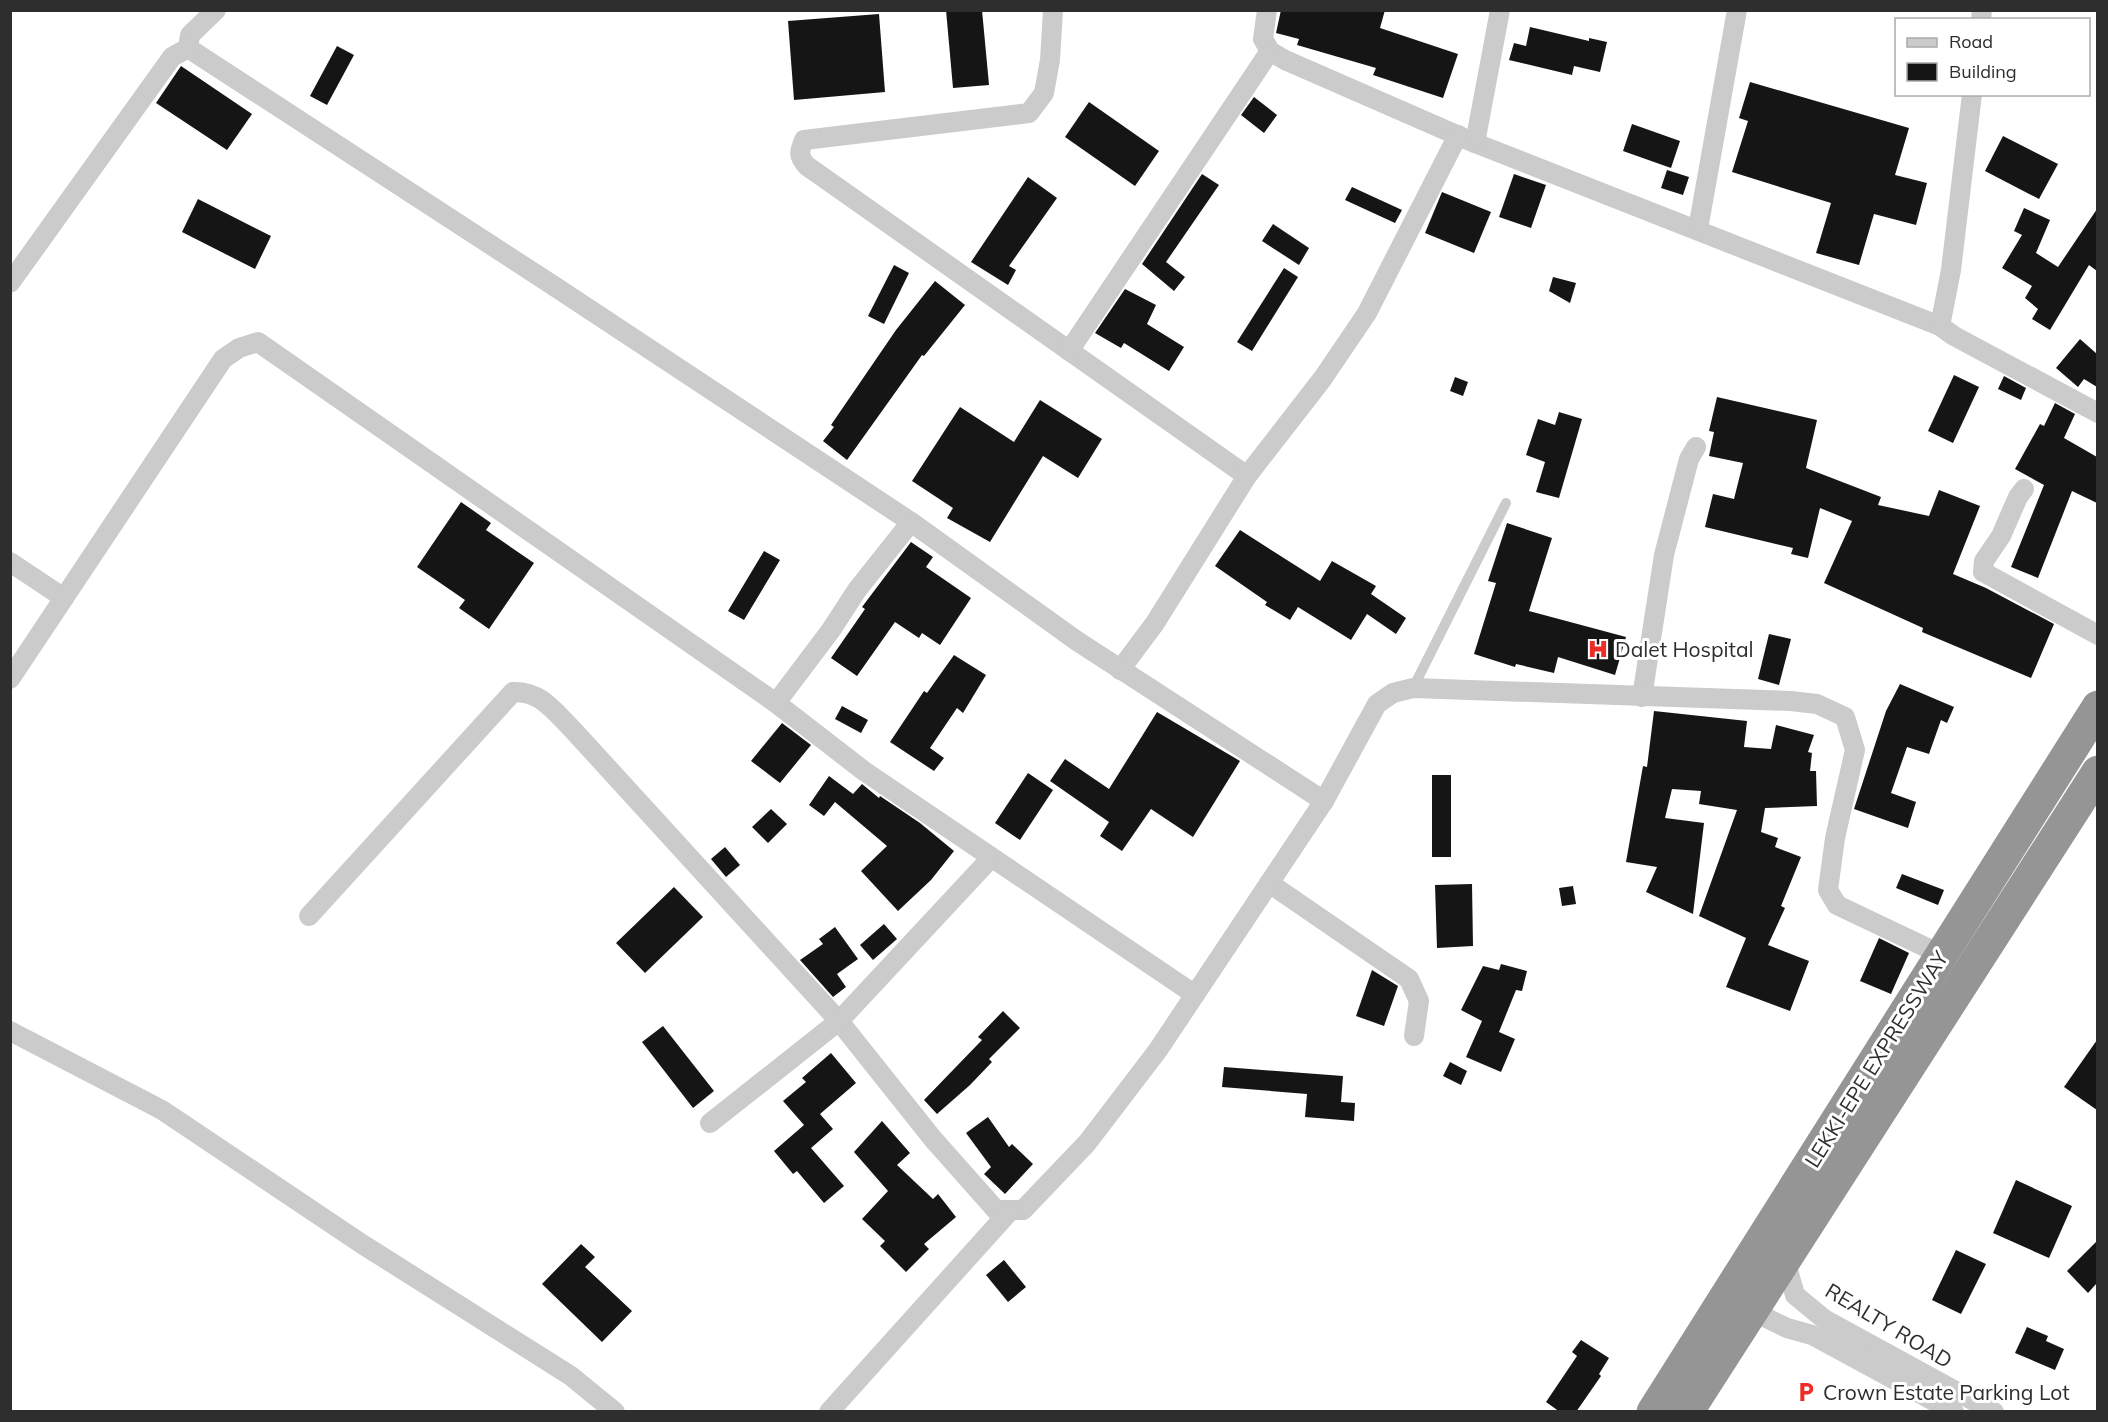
<svg xmlns="http://www.w3.org/2000/svg" width="2108" height="1422" font-family="Mulish,sans-serif">
  <style>
    .building { fill: #151515 }
    .lines { fill: none; stroke-linecap: round; stroke-linejoin: round }
    .lane { stroke: #cbcbcb; stroke-width: 10 }
    .street { stroke: #cbcbcb; stroke-width: 20 }
    .highway { stroke: #959595; stroke-width: 33 }
    .labels { text-anchor: middle; dominant-baseline: central; stroke-width: 6; stroke-linejoin: round; paint-order: stroke }
    .poi-label { font-size: 21px; fill: #2e2e2e; stroke: #fff; text-anchor: start }
    .street-label { font-size: 21px; fill: #2e2e2e; stroke: #fff }
  </style>
  <rect width="100%" height="100%" fill="#fff"/>
  <g class="building">
    <path d="M 946,10 L 982,10 L 989,85 L 953,88 Z"/>
    <path d="M 1281,10 L 1385,10 L 1380,28 L 1458,54 L 1443,98 L 1373,75 L 1376,68 L 1297,45 L 1299,39 L 1276,33 Z"/>
    <path d="M 879,14 L 885,92 L 794,100 L 788,21 Z"/>
    <path d="M 1530,27 L 1589,41 L 1589,38 L 1607,42 L 1600,72 L 1574,66 L 1572,75 L 1509,60 L 1514,43 L 1526,46 Z"/>
    <path d="M 337,46 L 354,55 L 327,105 L 310,96 Z"/>
    <path d="M 181,66 L 252,114 L 227,150 L 156,103 Z"/>
    <path d="M 1750,82 L 1909,128 L 1895,175 L 1927,183 L 1916,225 L 1874,214 L 1859,265 L 1816,253 L 1831,203 L 1732,172 L 1748,121 L 1739,118 Z"/>
    <path d="M 1254,97 L 1277,115 L 1264,133 L 1241,115 Z"/>
    <path d="M 1089,102 L 1159,151 L 1135,186 L 1065,137 Z"/>
    <path d="M 1632,124 L 1680,141 L 1671,168 L 1623,151 Z"/>
    <path d="M 2003,136 L 2058,164 L 2039,199 L 1985,171 Z"/>
    <path d="M 1667,170 L 1689,177 L 1683,195 L 1661,188 Z"/>
    <path d="M 1202,174 L 1219,185 L 1166,262 L 1185,277 L 1174,291 L 1142,264 Z"/>
    <path d="M 1514,174 L 1546,185 L 1531,228 L 1499,217 Z"/>
    <path d="M 1028,177 L 1057,198 L 1009,266 L 1016,270 L 1008,285 L 971,262 Z"/>
    <path d="M 1352,187 L 1402,210 L 1395,223 L 1345,200 Z"/>
    <path d="M 1442,192 L 1491,212 L 1474,253 L 1425,233 Z"/>
    <path d="M 198,199 L 271,236 L 255,269 L 182,232 Z"/>
    <path d="M 2024,208 L 2050,220 L 2036,253 L 2058,267 L 2097,209 L 2097,271 L 2089,265 L 2050,330 L 2032,319 L 2038,309 L 2025,298 L 2032,286 L 2002,268 L 2022,235 L 2014,231 Z"/>
    <path d="M 1273,224 L 1309,248 L 1299,265 L 1262,241 Z"/>
    <path d="M 894,265 L 909,273 L 884,324 L 868,316 Z"/>
    <path d="M 1284,268 L 1298,277 L 1252,351 L 1237,342 Z"/>
    <path d="M 1553,277 L 1576,283 L 1570,303 L 1549,291 Z"/>
    <path d="M 935,281 L 965,305 L 924,356 L 922,355 L 847,460 L 823,441 L 834,427 L 831,425 L 896,330 Z"/>
    <path d="M 1125,289 L 1156,305 L 1147,324 L 1184,347 L 1169,371 L 1124,343 L 1121,348 L 1095,333 Z"/>
    <path d="M 2080,339 L 2097,354 L 2097,387 L 2084,379 L 2078,387 L 2056,368 Z"/>
    <path d="M 1954,375 L 1979,387 L 1953,443 L 1928,431 Z"/>
    <path d="M 2004,376 L 2026,388 L 2021,400 L 1998,389 Z"/>
    <path d="M 1455,377 L 1468,382 L 1463,396 L 1450,391 Z"/>
    <path d="M 1717,397 L 1817,420 L 1806,468 L 1881,497 L 1878,505 L 1929,516 L 1939,490 L 1980,506 L 1953,574 L 1986,588 L 2054,624 L 2031,678 L 1922,632 L 1923,628 L 1824,583 L 1852,521 L 1820,508 L 1808,558 L 1791,554 L 1793,548 L 1705,527 L 1713,494 L 1734,499 L 1743,463 L 1709,456 L 1714,432 L 1709,431 Z"/>
    <path d="M 1040,400 L 1102,439 L 1078,478 L 1043,456 L 990,542 L 947,518 L 953,508 L 912,481 L 960,407 L 1014,442 Z"/>
    <path d="M 2055,403 L 2075,414 L 2064,438 L 2097,457 L 2097,503 L 2072,491 L 2038,578 L 2011,567 L 2044,485 L 2015,469 L 2040,424 L 2044,426 Z"/>
    <path d="M 1559,412 L 1582,419 L 1559,498 L 1536,492 L 1545,462 L 1526,455 L 1538,419 L 1555,425 Z"/>
    <path d="M 461,502 L 491,523 L 486,530 L 534,563 L 489,629 L 459,608 L 465,600 L 417,567 Z"/>
    <path d="M 1507,523 L 1552,538 L 1529,611 L 1626,637 L 1615,675 L 1558,657 L 1554,673 L 1516,664 L 1515,667 L 1474,654 L 1496,583 L 1488,581 Z"/>
    <path d="M 1240,530 L 1320,581 L 1332,561 L 1376,586 L 1371,594 L 1406,618 L 1396,634 L 1367,614 L 1351,640 L 1298,607 L 1290,620 L 1265,605 L 1267,602 L 1215,566 Z"/>
    <path d="M 911,542 L 933,557 L 926,567 L 971,598 L 940,645 L 922,633 L 919,638 L 895,622 L 857,676 L 831,658 L 865,609 L 862,607 Z"/>
    <path d="M 764,551 L 780,560 L 744,620 L 728,611 Z"/>
    <path d="M 1769,634 L 1791,639 L 1779,685 L 1758,679 Z"/>
    <path d="M 954,655 L 986,675 L 963,713 L 957,708 L 930,748 L 944,758 L 934,771 L 890,742 L 924,691 L 927,693 Z"/>
    <path d="M 1900,684 L 1954,707 L 1947,723 L 1941,720 L 1929,754 L 1907,747 L 1891,793 L 1916,802 L 1908,828 L 1854,809 L 1886,711 Z"/>
    <path d="M 842,706 L 868,720 L 861,733 L 835,719 Z"/>
    <path d="M 1654,711 L 1747,721 L 1744,747 L 1771,749 L 1776,725 L 1814,735 L 1808,752 L 1812,753 L 1810,771 L 1816,771 L 1817,806 L 1765,808 L 1761,832 L 1778,838 L 1775,847 L 1801,857 L 1781,906 L 1785,908 L 1768,945 L 1809,961 L 1790,1011 L 1726,987 L 1746,938 L 1699,916 L 1737,810 L 1699,804 L 1701,791 L 1672,789 L 1665,818 L 1704,823 L 1693,914 L 1646,892 L 1657,867 L 1626,862 L 1643,766 L 1647,767 Z"/>
    <path d="M 1157,712 L 1240,761 L 1193,837 L 1151,809 L 1122,851 L 1100,836 L 1109,822 L 1050,781 L 1065,759 L 1109,789 Z"/>
    <path d="M 782,723 L 811,745 L 780,783 L 751,761 Z"/>
    <path d="M 1028,773 L 1053,790 L 1020,840 L 995,823 Z"/>
    <rect x="1432" y="775" width="19" height="82"/>
    <path d="M 829,776 L 853,794 L 862,784 L 879,798 L 880,796 L 920,823 L 954,851 L 931,880 L 898,911 L 861,871 L 887,846 L 835,802 L 824,816 L 809,805 Z"/>
    <path d="M 771,809 L 787,824 L 768,843 L 752,827 Z"/>
    <path d="M 725,847 L 740,865 L 726,877 L 711,859 Z"/>
    <path d="M 1902,874 L 1944,890 L 1938,905 L 1896,888 Z"/>
    <path d="M 1472,884 L 1473,946 L 1437,948 L 1435,885 Z"/>
    <path d="M 1573,886 L 1576,904 L 1562,906 L 1559,888 Z"/>
    <path d="M 674,887 L 703,917 L 645,973 L 616,943 Z"/>
    <path d="M 884,924 L 897,939 L 873,960 L 860,945 Z"/>
    <path d="M 835,927 L 858,959 L 837,974 L 846,987 L 833,997 L 800,960 L 823,944 L 819,939 Z"/>
    <path d="M 1879,938 L 1909,953 L 1891,994 L 1860,981 Z"/>
    <path d="M 1501,964 L 1527,971 L 1522,991 L 1516,990 L 1499,1032 L 1515,1039 L 1501,1072 L 1466,1057 L 1482,1021 L 1461,1010 L 1483,966 L 1499,970 Z"/>
    <path d="M 1372,970 L 1398,986 L 1384,1026 L 1356,1016 Z"/>
    <path d="M 1003,1011 L 1020,1028 L 989,1059 L 992,1062 L 970,1085 L 937,1114 L 924,1100 L 982,1040 L 978,1037 Z"/>
    <path d="M 663,1026 L 714,1091 L 693,1108 L 642,1042 Z"/>
    <path d="M 2097,1040 L 2097,1110 L 2064,1087 Z"/>
    <path d="M 831,1053 L 856,1083 L 820,1114 L 833,1129 L 811,1148 L 844,1186 L 824,1203 L 797,1171 L 793,1174 L 774,1151 L 804,1125 L 783,1101 L 806,1082 L 802,1078 Z"/>
    <path d="M 1450,1062 L 1467,1071 L 1461,1085 L 1443,1076 Z"/>
    <path d="M 1224,1067 L 1343,1076 L 1341,1102 L 1355,1103 L 1354,1121 L 1305,1117 L 1307,1094 L 1222,1087 Z"/>
    <path d="M 988,1117 L 1009,1147 L 1012,1144 L 1033,1164 L 1005,1194 L 984,1174 L 991,1167 L 966,1133 Z"/>
    <path d="M 882,1121 L 910,1153 L 897,1165 L 933,1199 L 938,1194 L 956,1217 L 924,1244 L 929,1249 L 906,1272 L 880,1246 L 885,1241 L 862,1219 L 888,1191 L 854,1152 Z"/>
    <path d="M 2016,1180 L 2072,1206 L 2049,1258 L 1993,1233 Z"/>
    <path d="M 2097,1241 L 2097,1283 L 2088,1293 L 2067,1271 Z"/>
    <path d="M 581,1244 L 595,1257 L 585,1267 L 632,1311 L 602,1342 L 542,1284 Z"/>
    <path d="M 1956,1250 L 1986,1264 L 1961,1314 L 1932,1300 Z"/>
    <path d="M 1004,1260 L 1026,1287 L 1008,1302 L 986,1275 Z"/>
    <path d="M 2027,1327 L 2048,1336 L 2046,1341 L 2064,1349 L 2055,1370 L 2015,1353 Z"/>
    <path d="M 1581,1340 L 1609,1358 L 1599,1374 L 1601,1376 L 1576,1412 L 1560,1412 L 1546,1402 L 1577,1356 L 1572,1352 Z"/>
  </g>
  <g class="lines">
    <path class="lane" d="M 1413,688 L 1506,503"/>
    <g class="street">
      <path d="M 216,10 L 190,35 L 188,48 L 554,286 L 911,522"/>
      <path d="M 1053,10 L 1050,60 L 1044,93 L 1029,113 L 804,140 C 799,152 798,156 807,166 L 1247,476"/>
      <path d="M 1267,10 L 1263,39 L 1270,51 L 1285,60 L 1475,143 L 1940,326"/>
      <path d="M 1981,20 L 1982,10"/>
      <path d="M 1972,94 L 1951,270 L 1940,326 L 1954,336 L 2098,413"/>
      <path d="M 1475,143 L 1500,10"/>
      <path d="M 1698,229 L 1737,10"/>
      <path d="M 10,283 L 172,57 L 188,48"/>
      <path d="M 1069,351 L 1270,51"/>
      <path d="M 2024,489 L 2018,497 L 2001,536 L 1984,561 L 1983,572 L 2098,635"/>
      <path d="M 10,562 L 64,598"/>
      <path d="M 1120,670 L 1155,623 L 1247,476 L 1323,378 L 1367,313 L 1458,135"/>
      <path d="M 10,679 L 223,359 L 239,348 L 258,342 L 776,703 L 864,771 L 1194,994"/>
      <path d="M 1642,697 L 1664,555 L 1689,459 L 1696,447"/>
      <path d="M 776,703 L 831,630 L 857,590 L 911,522 L 1077,641 L 1324,801"/>
      <path d="M 1269,883 L 1409,979 L 1419,1001 L 1414,1036"/>
      <path d="M 309,916 L 513,692 C 541,691 554,711 573,730 L 839,1021 L 933,1139 L 996,1210 L 1023,1210 L 1087,1143 L 1158,1050 L 1324,801 L 1377,704 L 1393,693 L 1413,688 L 1791,701 L 1817,704 L 1845,717 L 1855,750 L 1835,838 L 1828,890 L 1837,905 L 1942,955"/>
      <path d="M 10,1031 L 162,1110 L 362,1244 L 571,1376 L 615,1412"/>
      <path d="M 710,1123 L 839,1021 L 991,858"/>
      <path d="M 1785,1259 L 1795,1295 L 1824,1319 L 1994,1412"/>
      <path d="M 1752,1311 L 1787,1328 L 1812,1335 L 1954,1412"/>
      <path d="M 829,1412 L 1009,1212"/>
    </g>
    <g class="highway">
      <path d="M 1653,1412 L 2098,707"/>
      <path d="M 1687,1412 L 2098,772"/>
    </g>
  </g>
  <defs>
    <g id="hospital-bare" transform="scale(1.62)"><path d="M-5-5h3v3.5h4V-5h3V5h-3V1.5h-4V5h-3Z" fill="#ee2c27" stroke="#fff" stroke-width="2.5" paint-order="stroke"/></g>
    <g id="parking-bare" transform="scale(1.62)"><path d="M-3.5-5.5H1a3.5 3.5 0 0 1 0 7H-1V5.5H-3.5ZM-1-3.4V-.6H.8a1.4 1.4 0 0 0 0-2.8Z" fill="#ee2c27" stroke="#fff" stroke-width="2.5" paint-order="stroke"/></g>
  </defs>
  <g fill-rule="evenodd">
    <use href="#hospital-bare" x="1598" y="649"/>
    <use href="#parking-bare" x="1806" y="1392"/>
  </g>
  <g class="labels">
    <g class="poi-label">
      <text x="1615" y="649">Dalet Hospital</text>
      <text x="1823" y="1392">Crown Estate Parking Lot</text>
    </g>
    <g class="street-label">
      <text transform="translate(1876 1059) rotate(-58)">LEKKI-EPE EXPRESSWAY</text>
      <text transform="translate(1889 1325) rotate(31)">REALTY ROAD</text>
    </g>
  </g>
  <rect width="2108" height="1422" fill="none" stroke="#2e2e2e" stroke-width="24"/>
  <rect x="1895" y="18" width="195" height="78" fill="#ffffff" stroke="#ababab" stroke-width="1.5"/>
  <rect x="1907" y="38" width="30" height="9" fill="#cbcbcb" stroke="#ababab" stroke-width="1.5"/>
  <text x="1949" y="48" font-size="18" fill="#2e2e2e">Road</text>
  <rect x="1907" y="63" width="30" height="18" fill="#151515" stroke="#ababab" stroke-width="1.5"/>
  <text x="1949" y="78" font-size="18" fill="#2e2e2e">Building</text>
</svg>
